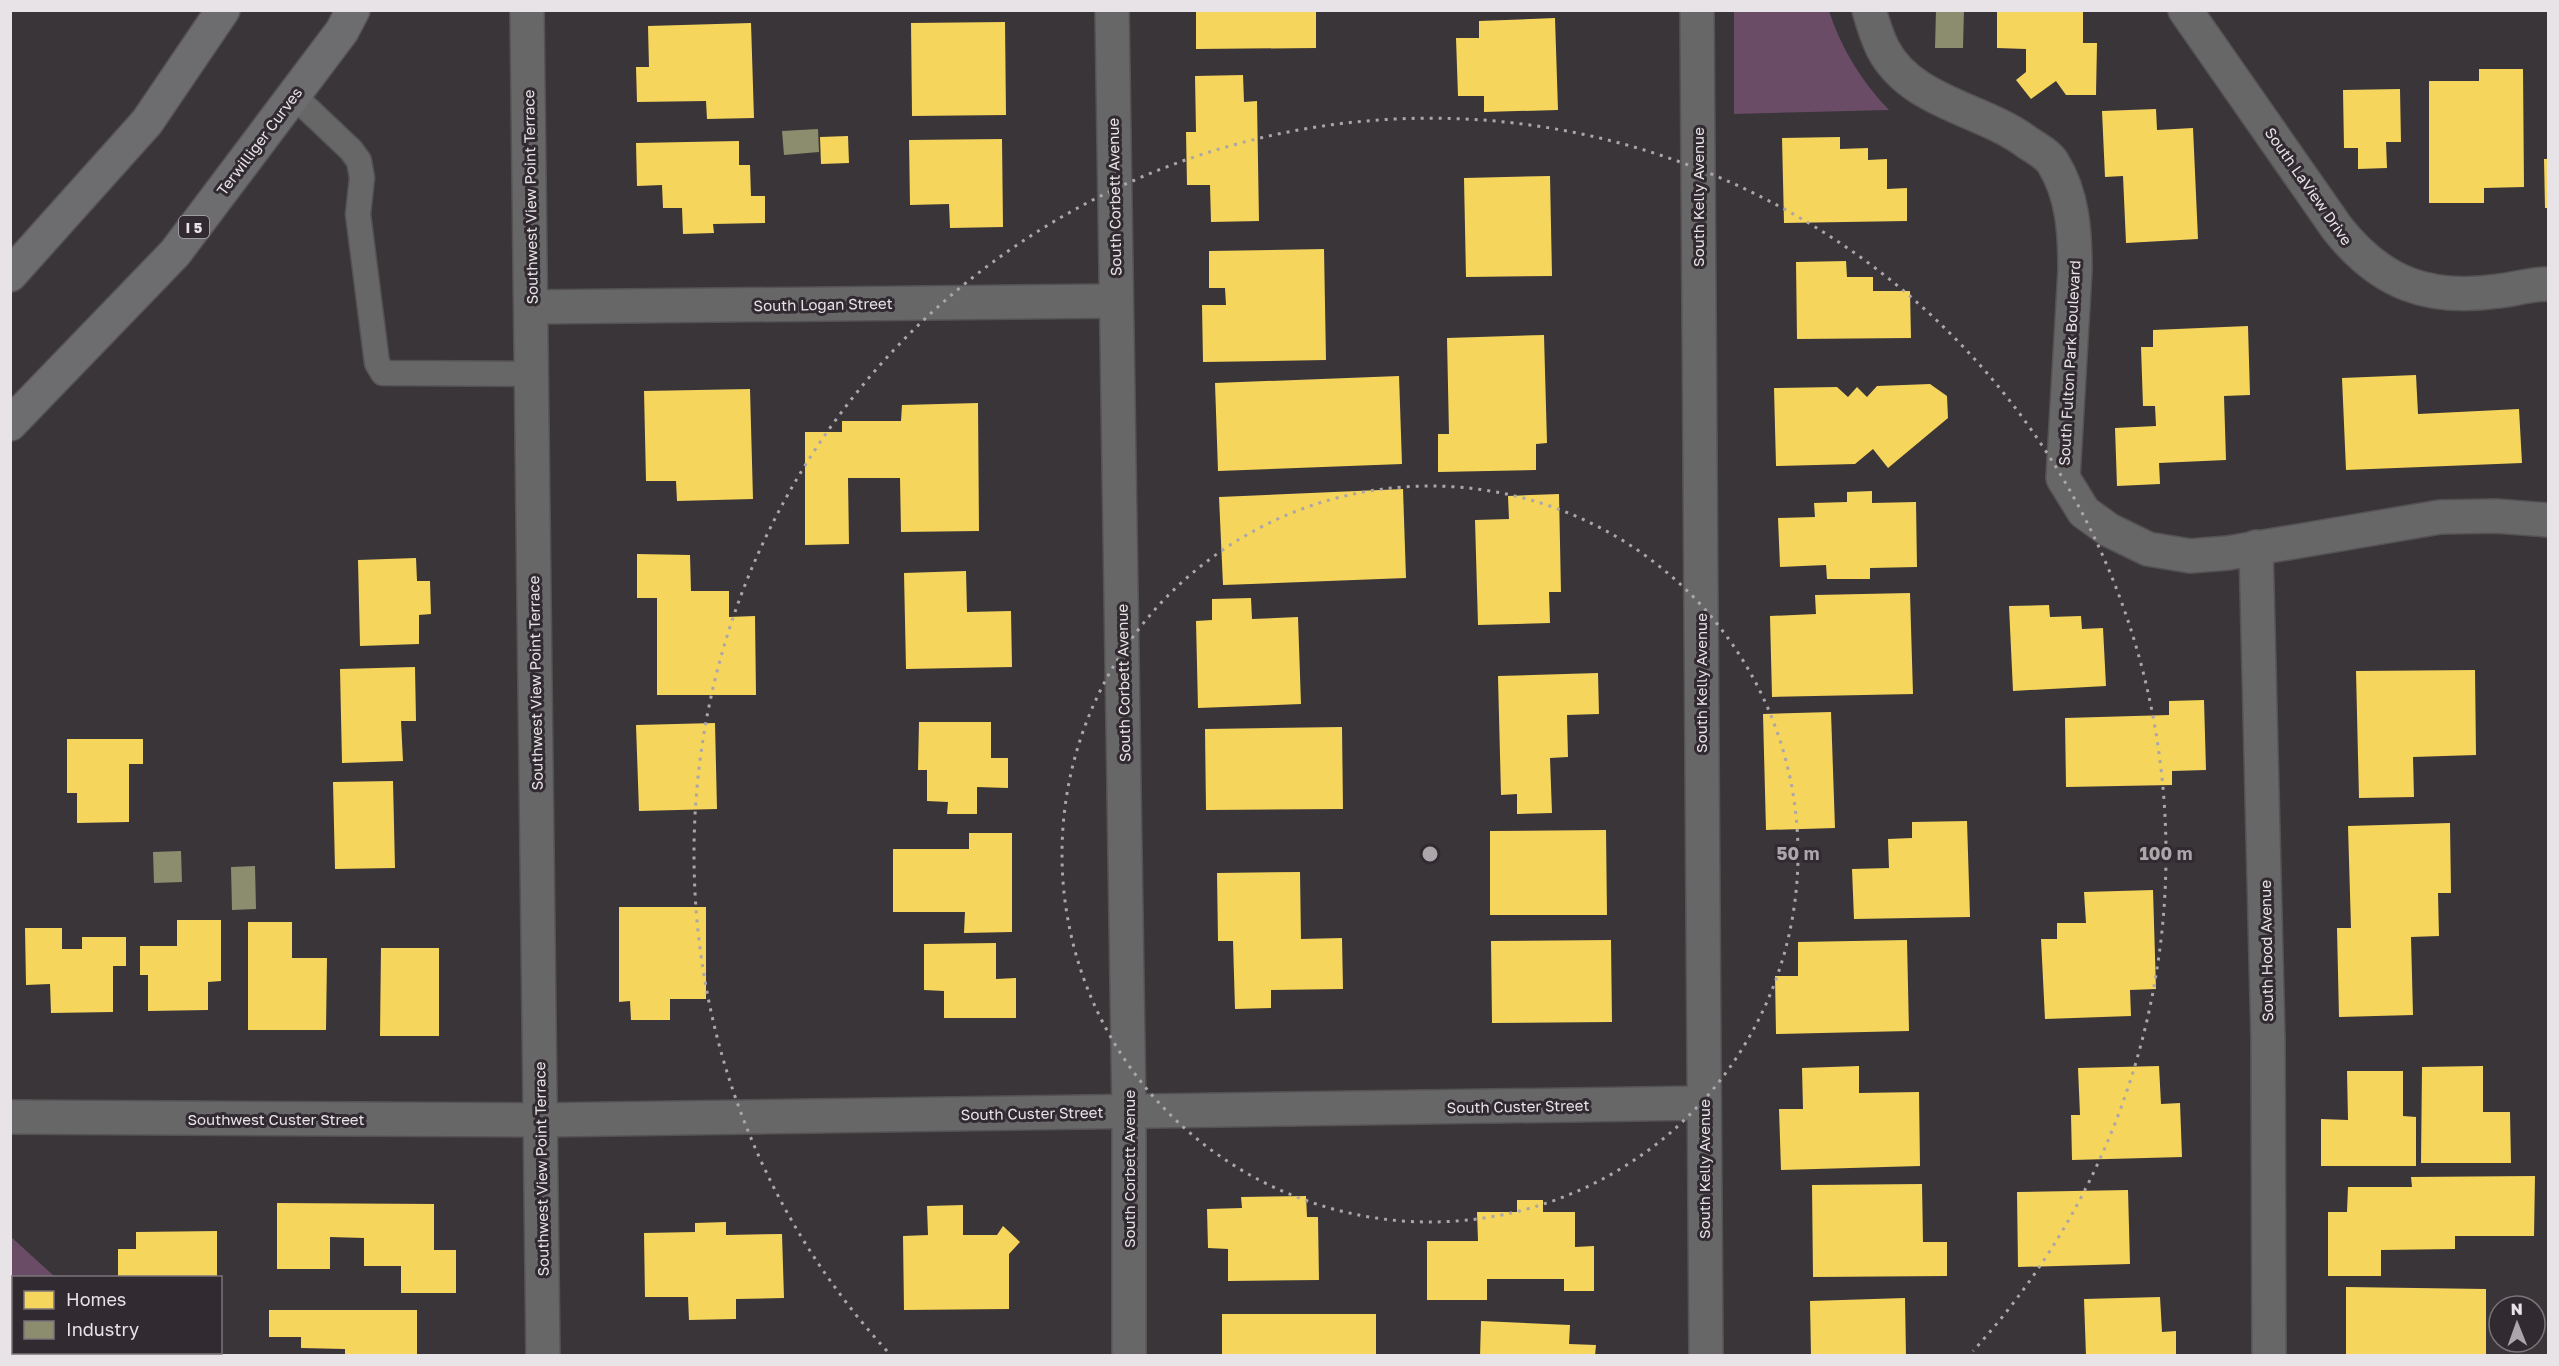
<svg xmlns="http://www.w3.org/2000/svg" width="2559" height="1366" font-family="'Golos Text',sans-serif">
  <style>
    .green { fill: #6a4c66 }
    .homes { fill: #f6d55c }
    .industry { fill: #8c8c6e }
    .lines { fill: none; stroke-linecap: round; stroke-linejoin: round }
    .service-casing { stroke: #555254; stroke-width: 27 }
    .minor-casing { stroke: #555254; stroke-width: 36 }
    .motorway-casing { stroke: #555254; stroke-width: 36 }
    .service { stroke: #676768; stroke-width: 24 }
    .minor { stroke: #676768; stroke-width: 33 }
    .motorway { stroke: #6d6d6f; stroke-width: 33 }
    .ring { fill: none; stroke: #aaa6a9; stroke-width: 3; stroke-dasharray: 3 6 }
    .labels { text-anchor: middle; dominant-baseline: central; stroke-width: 6; stroke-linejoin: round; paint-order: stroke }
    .shield { fill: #312a30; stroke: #b0acaf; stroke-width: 1.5 }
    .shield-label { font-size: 14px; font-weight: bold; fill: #e7e3e6 }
    .street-label { font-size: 15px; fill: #e7e3e6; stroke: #312a30 }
    .centre { fill: #aaa6a9; stroke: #312a30; stroke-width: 3 }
    .ring-label { font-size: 18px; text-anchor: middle; font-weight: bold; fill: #aaa6a9; stroke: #312a30; stroke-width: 6; stroke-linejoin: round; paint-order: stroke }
  </style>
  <rect width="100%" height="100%" fill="#3a3539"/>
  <g class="green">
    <path d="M 1734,11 L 1829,11 C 1841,48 1862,82 1889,110 L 1734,114 Z"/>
    <path d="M 10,1236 L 55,1277 L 14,1278 L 14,1352 L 104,1352 L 105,1355 L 11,1355 Z"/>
  </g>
  <g class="homes">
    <path d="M 1196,10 L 1316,10 L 1316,48 L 1196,49 Z"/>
    <path d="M 1997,10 L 2083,10 L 2083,43 L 2097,43 L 2096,95 L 2066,95 L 2056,81 L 2031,99 L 2016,80 L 2026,72 L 2026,49 L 1997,48 Z"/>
    <path d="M 1555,18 L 1558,110 L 1484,112 L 1484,96 L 1458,96 L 1456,38 L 1479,38 L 1479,21 Z"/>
    <path d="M 1005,22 L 1006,115 L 912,116 L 911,23 Z"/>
    <path d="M 751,23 L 754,118 L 707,119 L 706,101 L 637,102 L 636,67 L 649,67 L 648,26 Z"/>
    <path d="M 2479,69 L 2523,69 L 2524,187 L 2484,188 L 2484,203 L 2429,203 L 2429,81 L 2479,81 Z"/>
    <path d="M 1243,75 L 1244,102 L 1257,101 L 1259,221 L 1211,222 L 1210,185 L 1187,185 L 1186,132 L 1196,132 L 1195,76 Z"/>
    <path d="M 2400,89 L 2401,142 L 2386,142 L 2387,168 L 2358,169 L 2358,148 L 2344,148 L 2343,90 Z"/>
    <path d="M 2156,109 L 2157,130 L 2193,128 L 2198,239 L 2126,243 L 2123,176 L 2105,177 L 2102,111 Z"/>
    <path d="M 848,136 L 849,163 L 821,164 L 820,137 Z"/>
    <path d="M 1840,137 L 1840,149 L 1868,148 L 1868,160 L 1887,159 L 1887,189 L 1907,188 L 1907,221 L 1784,223 L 1782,138 Z"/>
    <path d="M 1002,139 L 1003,227 L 950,228 L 949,204 L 910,205 L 909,140 Z"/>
    <path d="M 739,141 L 739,165 L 750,165 L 751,196 L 765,196 L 765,223 L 713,224 L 714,233 L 683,234 L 682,208 L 663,208 L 662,185 L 637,186 L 636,143 Z"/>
    <path d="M 2544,159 L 2548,159 L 2548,208 L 2545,208 Z"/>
    <path d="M 1550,176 L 1552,276 L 1466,277 L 1464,178 Z"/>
    <path d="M 1324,249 L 1326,360 L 1203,362 L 1202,305 L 1226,305 L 1225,288 L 1209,288 L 1209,251 Z"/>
    <path d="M 1846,261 L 1847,277 L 1873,277 L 1873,291 L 1910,291 L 1911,338 L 1797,339 L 1796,262 Z"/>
    <path d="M 2248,326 L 2250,395 L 2224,396 L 2226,460 L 2159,463 L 2160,484 L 2117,486 L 2115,428 L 2156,426 L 2155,406 L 2143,406 L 2141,347 L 2153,347 L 2153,330 Z"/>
    <path d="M 1544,335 L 1547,443 L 1536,444 L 1536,470 L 1438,472 L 1438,434 L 1449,434 L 1447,338 Z"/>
    <path d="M 2416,375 L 2418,414 L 2519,409 L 2522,463 L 2346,470 L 2342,378 Z"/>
    <path d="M 1399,376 L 1402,464 L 1218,471 L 1215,383 Z"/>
    <path d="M 1930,384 L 1947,396 L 1948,418 L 1888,468 L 1873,449 L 1855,464 L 1776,466 L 1774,388 L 1837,387 L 1848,397 L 1857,387 L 1867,397 L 1877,386 Z"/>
    <path d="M 750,389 L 753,499 L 677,501 L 676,481 L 646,481 L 644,391 Z"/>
    <path d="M 978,403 L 979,531 L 901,532 L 900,478 L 848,478 L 849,544 L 805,545 L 805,432 L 842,432 L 842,421 L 901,421 L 902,405 Z"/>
    <path d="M 1403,489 L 1406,578 L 1223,585 L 1219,497 Z"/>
    <path d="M 1872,491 L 1872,503 L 1916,502 L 1917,567 L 1870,568 L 1870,579 L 1827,579 L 1826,565 L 1780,567 L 1778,518 L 1815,517 L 1814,503 L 1847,502 L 1847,492 Z"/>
    <path d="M 1559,494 L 1561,592 L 1549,592 L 1550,623 L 1478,625 L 1475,520 L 1509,519 L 1508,496 Z"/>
    <path d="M 637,554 L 690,555 L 691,591 L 729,591 L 729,617 L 755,616 L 756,695 L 657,695 L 657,598 L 637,598 Z"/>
    <path d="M 416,558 L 417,581 L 430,581 L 431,614 L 419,615 L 419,644 L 360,646 L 358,560 Z"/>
    <path d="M 966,571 L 967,612 L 1011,611 L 1012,667 L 906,669 L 904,573 Z"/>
    <path d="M 1910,593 L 1913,694 L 1772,697 L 1770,616 L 1816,614 L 1815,595 Z"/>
    <path d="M 1251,598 L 1252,619 L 1298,617 L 1301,704 L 1198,708 L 1196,621 L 1212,620 L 1212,599 Z"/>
    <path d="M 2049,605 L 2050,617 L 2081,616 L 2082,629 L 2103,628 L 2106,686 L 2013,691 L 2009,606 Z"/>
    <path d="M 415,667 L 416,721 L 401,721 L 403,761 L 342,763 L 340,669 Z"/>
    <path d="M 2475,670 L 2476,755 L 2413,757 L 2414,797 L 2359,798 L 2356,671 Z"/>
    <path d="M 1598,673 L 1599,714 L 1567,715 L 1568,757 L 1550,758 L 1552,813 L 1517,814 L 1517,794 L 1501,795 L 1498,676 Z"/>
    <path d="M 2204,700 L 2206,770 L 2172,771 L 2172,785 L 2066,787 L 2065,718 L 2169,715 L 2169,701 Z"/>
    <path d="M 1831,712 L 1835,828 L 1766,830 L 1763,714 Z"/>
    <path d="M 919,722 L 991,722 L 991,758 L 1008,758 L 1008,788 L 977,787 L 977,814 L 947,814 L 948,802 L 927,801 L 927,770 L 918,770 Z"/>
    <path d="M 715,723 L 717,809 L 639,811 L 636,725 Z"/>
    <path d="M 1342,727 L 1343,809 L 1206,810 L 1205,729 Z"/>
    <path d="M 67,739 L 143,739 L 143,764 L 129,764 L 129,822 L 77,823 L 77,793 L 67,793 Z"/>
    <path d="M 393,781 L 395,868 L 335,869 L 333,782 Z"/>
    <path d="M 1967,821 L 1970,917 L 1854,919 L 1852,869 L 1889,868 L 1888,839 L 1912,838 L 1912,822 Z"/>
    <path d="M 2450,823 L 2451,893 L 2438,893 L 2439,936 L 2411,937 L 2413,1015 L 2339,1017 L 2337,928 L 2351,928 L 2348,826 Z"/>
    <path d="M 1606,830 L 1607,915 L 1490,915 L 1490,831 Z"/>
    <path d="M 969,833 L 1012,833 L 1012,932 L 964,933 L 965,912 L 893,912 L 893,849 L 969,849 Z"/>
    <path d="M 1300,872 L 1301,939 L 1342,938 L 1343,989 L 1271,990 L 1271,1008 L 1235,1009 L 1233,941 L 1218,941 L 1217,873 Z"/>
    <path d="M 2153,890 L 2156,989 L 2130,990 L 2131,1016 L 2045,1019 L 2041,939 L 2057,939 L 2057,923 L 2086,923 L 2084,892 Z"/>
    <path d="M 619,907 L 706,907 L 706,999 L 670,999 L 670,1020 L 631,1020 L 630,1001 L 619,1002 Z"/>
    <path d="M 177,920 L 221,920 L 221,981 L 208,982 L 208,1010 L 148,1011 L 148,975 L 140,975 L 140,946 L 177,946 Z"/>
    <path d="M 248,922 L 292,922 L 292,958 L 327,958 L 326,1030 L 248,1030 Z"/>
    <path d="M 25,928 L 62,928 L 62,949 L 82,949 L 82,937 L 126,937 L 126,966 L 113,966 L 113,1012 L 51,1013 L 50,984 L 26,985 Z"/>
    <path d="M 1611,940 L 1612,1022 L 1492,1023 L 1491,941 Z"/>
    <path d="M 1907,940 L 1909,1031 L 1776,1034 L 1775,976 L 1798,976 L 1798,942 Z"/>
    <path d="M 996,943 L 996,979 L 1016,978 L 1016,1018 L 944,1018 L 944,991 L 924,990 L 924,944 Z"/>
    <path d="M 381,948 L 439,948 L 439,1036 L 380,1036 Z"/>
    <path d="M 1859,1066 L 1859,1093 L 1919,1092 L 1920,1166 L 1781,1170 L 1779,1109 L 1803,1109 L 1802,1068 Z"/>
    <path d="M 2159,1066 L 2161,1104 L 2180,1103 L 2182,1157 L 2072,1160 L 2071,1115 L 2080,1115 L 2078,1068 Z"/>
    <path d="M 2483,1066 L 2483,1112 L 2510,1112 L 2511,1163 L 2421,1163 L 2422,1067 Z"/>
    <path d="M 2347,1071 L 2403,1071 L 2403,1116 L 2416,1117 L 2416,1166 L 2321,1166 L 2321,1119 L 2348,1120 Z"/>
    <path d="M 2535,1176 L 2534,1236 L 2455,1236 L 2455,1249 L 2381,1250 L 2381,1276 L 2328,1276 L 2328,1212 L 2347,1212 L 2348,1187 L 2412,1187 L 2411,1177 Z"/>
    <path d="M 1922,1184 L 1923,1242 L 1947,1242 L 1947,1276 L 1813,1277 L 1812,1185 Z"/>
    <path d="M 2128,1190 L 2130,1264 L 2018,1267 L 2017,1192 Z"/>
    <path d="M 1306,1196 L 1307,1217 L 1318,1217 L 1319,1280 L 1228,1281 L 1228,1249 L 1208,1248 L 1207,1209 L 1242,1208 L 1241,1197 Z"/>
    <path d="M 1517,1200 L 1543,1200 L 1543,1212 L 1575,1212 L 1575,1247 L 1594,1246 L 1594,1291 L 1564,1291 L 1564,1279 L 1487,1279 L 1487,1300 L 1427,1300 L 1427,1241 L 1478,1241 L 1477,1212 L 1517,1212 Z"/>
    <path d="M 277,1203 L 434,1204 L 434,1250 L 456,1250 L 456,1293 L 401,1293 L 401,1266 L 364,1266 L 364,1238 L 330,1237 L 330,1269 L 277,1269 Z"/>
    <path d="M 963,1205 L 963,1235 L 997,1235 L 1003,1226 L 1020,1242 L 1009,1254 L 1009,1309 L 904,1310 L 903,1236 L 928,1235 L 927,1206 Z"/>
    <path d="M 726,1222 L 726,1235 L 782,1234 L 784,1298 L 736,1299 L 736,1319 L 689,1320 L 688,1297 L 645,1297 L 644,1233 L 695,1232 L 695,1223 Z"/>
    <path d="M 217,1231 L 217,1278 L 118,1278 L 118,1249 L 136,1249 L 136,1232 Z"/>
    <path d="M 2346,1287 L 2486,1289 L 2486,1356 L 2346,1356 Z"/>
    <path d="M 2160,1297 L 2162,1332 L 2176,1331 L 2176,1356 L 2086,1356 L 2084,1299 Z"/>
    <path d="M 1905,1298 L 1906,1356 L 1811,1356 L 1810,1301 Z"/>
    <path d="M 269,1310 L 417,1310 L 417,1356 L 345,1356 L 345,1349 L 301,1348 L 301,1337 L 269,1337 Z"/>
    <rect x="1222" y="1314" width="154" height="42"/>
    <path d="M 1481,1321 L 1570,1325 L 1569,1344 L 1596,1345 L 1595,1356 L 1480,1356 Z"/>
  </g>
  <g class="industry">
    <path d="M 1936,10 L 1964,10 L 1963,48 L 1935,48 Z"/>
    <path d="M 818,129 L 819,152 L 784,155 L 782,131 Z"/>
    <path d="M 181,851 L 182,882 L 154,883 L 153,852 Z"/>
    <path d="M 255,866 L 256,909 L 232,910 L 231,867 Z"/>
  </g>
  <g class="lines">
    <g class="service-casing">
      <path id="service" d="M 293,95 L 351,150 L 359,161 L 362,178 L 358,214 L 377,363 L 383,373 L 532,374"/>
    </g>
    <g class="minor-casing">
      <g id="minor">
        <path d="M 527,10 L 543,1356"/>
        <path d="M 1112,10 L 1129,1112 L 1129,1356"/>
        <path d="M 1697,10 L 1706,1356"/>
        <path d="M 1869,10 C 1873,24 1877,37 1883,49 C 1911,103 1984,109 2028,143 C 2036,148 2048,155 2053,163 C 2073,195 2075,233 2075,270 L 2063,478 L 2084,512 L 2109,530 L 2148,549 L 2190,556 L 2228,553 L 2440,517 L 2496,516 L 2548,520"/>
        <path d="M 2185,10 L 2337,228 C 2381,284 2429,301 2499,291 C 2516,289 2531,284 2548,284"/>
        <path d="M 531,307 L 1115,301"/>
        <path d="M 2256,547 L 2268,1039 L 2269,1356"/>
        <path d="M 10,1117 L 541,1120 L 1704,1103"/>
      </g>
    </g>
    <g class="motorway-casing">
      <g id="motorway">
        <path d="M 10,275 L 147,122 L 223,10"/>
        <path d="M 10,424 L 175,253 L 342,31 L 353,10"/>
      </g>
    </g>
    <use href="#service" class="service"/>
    <use href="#minor" class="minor"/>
    <use href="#motorway" class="motorway"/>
  </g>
  <g class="ring">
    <circle cx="1430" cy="854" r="368"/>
    <path d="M887 1351A736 736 0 1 1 1973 1351"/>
  </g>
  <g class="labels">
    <rect class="shield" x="179" y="216" width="30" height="22" rx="4.5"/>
    <g class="shield-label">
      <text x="194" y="227">I 5</text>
    </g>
    <g class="street-label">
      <text transform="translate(259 141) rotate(-53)">Terwilliger Curves</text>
      <text transform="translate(2309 186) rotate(55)">South LaView Drive</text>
      <text transform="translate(530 197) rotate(-91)">Southwest View Point Terrace</text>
      <text transform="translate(1114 197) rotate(-91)">South Corbett Avenue</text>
      <text transform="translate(1698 197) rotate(-90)">South Kelly Avenue</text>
      <text transform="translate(823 304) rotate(-1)">South Logan Street</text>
      <text transform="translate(2069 363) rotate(-87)">South Fulton Park Boulevard</text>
      <text transform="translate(535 683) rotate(-91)">Southwest View Point Terrace</text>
      <text transform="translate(1123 683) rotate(-91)">South Corbett Avenue</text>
      <text transform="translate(1701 683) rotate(-90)">South Kelly Avenue</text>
      <text transform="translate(2266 951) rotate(-91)">South Hood Avenue</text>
      <text transform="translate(1518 1106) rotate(-1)">South Custer Street</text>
      <text transform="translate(1032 1113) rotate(-1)">South Custer Street</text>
      <text x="276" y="1119">Southwest Custer Street</text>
      <text transform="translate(541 1169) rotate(-91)">Southwest View Point Terrace</text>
      <text transform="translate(1129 1169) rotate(-90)">South Corbett Avenue</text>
      <text transform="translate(1704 1169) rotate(-90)">South Kelly Avenue</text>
    </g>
  </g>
  <circle cx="1430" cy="854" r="9" class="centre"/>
  <g class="ring-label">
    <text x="1798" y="860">50 m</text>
    <text x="2166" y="860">100 m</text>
  </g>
  <rect width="2559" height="1366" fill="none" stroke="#e7e3e6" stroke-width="24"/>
  <rect x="12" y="1276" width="210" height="78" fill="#312a30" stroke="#7a7479" stroke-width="1.5"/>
  <rect x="24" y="1291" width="30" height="18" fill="#f6d55c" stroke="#7a7479" stroke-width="1.5"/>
  <text x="66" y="1306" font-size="18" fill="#e7e3e6">Homes</text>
  <rect x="24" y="1321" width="30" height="18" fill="#8c8c6e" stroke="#7a7479" stroke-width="1.5"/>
  <text x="66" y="1336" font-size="18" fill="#e7e3e6">Industry</text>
  <g transform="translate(2517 1324) rotate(359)"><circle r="28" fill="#312a30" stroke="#7a7479" stroke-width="1.5"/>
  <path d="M0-4.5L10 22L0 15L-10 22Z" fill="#aaa6a9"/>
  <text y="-9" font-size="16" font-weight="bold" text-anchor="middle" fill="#e7e3e6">N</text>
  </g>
</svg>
